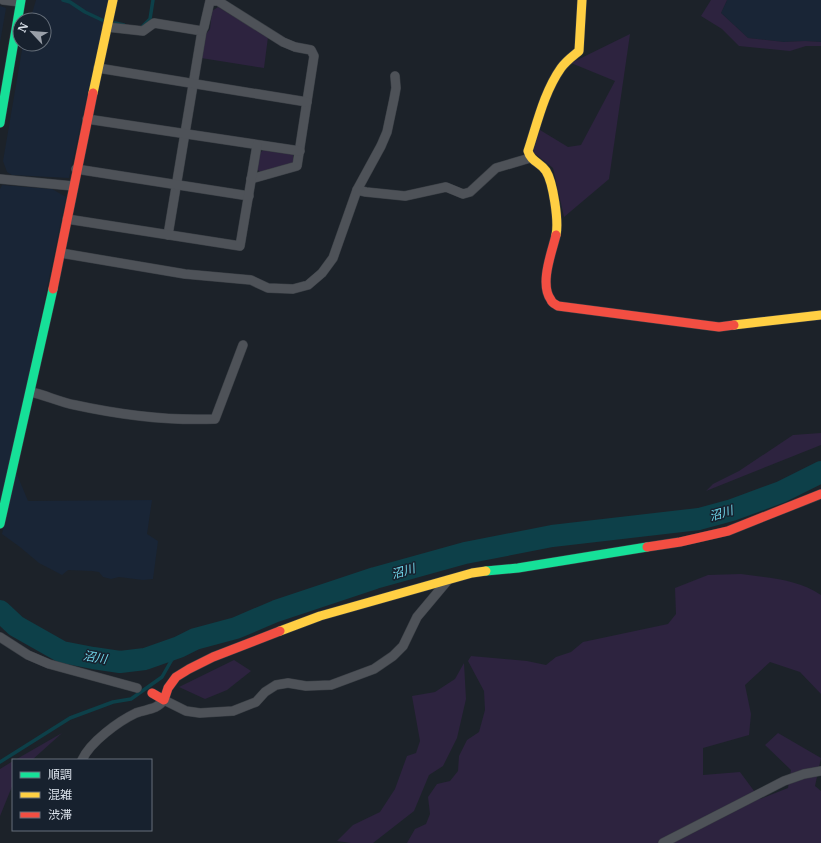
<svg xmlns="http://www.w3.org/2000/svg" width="821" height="843" font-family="Merriweather,'Noto Sans JP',serif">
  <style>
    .built { fill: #192536 }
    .green { fill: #2d233f }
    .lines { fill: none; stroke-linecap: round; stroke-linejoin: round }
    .stream { stroke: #0d4049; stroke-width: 3.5 }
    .river { stroke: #0d4049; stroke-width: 22 }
    .street-casing { stroke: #3a3f45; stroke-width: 10 }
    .fast-casing { stroke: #3a3f45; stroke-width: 10 }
    .slow-casing { stroke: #3a3f45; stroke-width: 10 }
    .jam-casing { stroke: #3a3f45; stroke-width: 10 }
    .street { stroke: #4e5258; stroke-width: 9 }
    .fast { stroke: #16e098; stroke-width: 9 }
    .slow { stroke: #ffcf43; stroke-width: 9 }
    .jam { stroke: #f24e42; stroke-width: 9 }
    .labels { text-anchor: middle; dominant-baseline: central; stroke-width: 3; stroke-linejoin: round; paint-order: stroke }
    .water-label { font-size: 12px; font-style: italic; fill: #72d9ed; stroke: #17212e }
  </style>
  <rect width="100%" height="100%" fill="#1c2229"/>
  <g class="built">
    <path d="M 36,0 L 108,0 L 69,178 L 12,175 L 7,172 L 3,161 L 23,44 L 44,44 L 44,20 L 30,20 Z"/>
    <path d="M 727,0 L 821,0 L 821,42 L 805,41 L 784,42 L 748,38 L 721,13 Z"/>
    <path d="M 0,6 L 6,8 L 0,43 Z"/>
    <path d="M 2,185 L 52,189 L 66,197 L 27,384 L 0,506 L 0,189 Z"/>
    <path d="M 16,472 L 28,501 L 152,500 L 147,534 L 158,541 L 153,579 L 143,580 L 119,577 L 111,579 L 103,577 L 99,572 L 92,571 L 68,570 L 62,575 L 39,563 L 20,547 L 2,534 Z"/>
  </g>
  <g class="green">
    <path d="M 711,0 L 727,0 L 721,13 L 748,38 L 784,42 L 805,41 L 821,42 L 821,46 L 806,46 L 790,51 L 739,46 L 722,29 L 701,16 Z"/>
    <path d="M 218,7 L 268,37 L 264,68 L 201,58 L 206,34 L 210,29 L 212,11 Z"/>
    <path d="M 630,34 L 609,179 L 564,217 L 553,168 L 533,152 L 540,130 L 568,147 L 581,145 L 615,81 L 571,63 Z"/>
    <path d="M 263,150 L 293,154 L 293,163 L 260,172 L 257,169 L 260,153 Z"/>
    <path d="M 821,433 L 821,445 L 706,491 L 713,484 L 739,471 L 793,435 Z"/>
    <path d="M 741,574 C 768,578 798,579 821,595 L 821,694 L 800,672 L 770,662 L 745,685 L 751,714 L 749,735 L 703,748 L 703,775 L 740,772 L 760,799 L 788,788 L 791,770 L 765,745 L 778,733 L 821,758 L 815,786 L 821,791 L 821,843 L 407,843 L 415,829 L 426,824 L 430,814 L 428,797 L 437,784 L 450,781 L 458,771 L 459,756 L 467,740 L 479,732 L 485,710 L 484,691 L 468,661 L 471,656 L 527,661 L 546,665 L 556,657 L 571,652 L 583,642 L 668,624 L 676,614 L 675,588 L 708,575 Z"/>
    <path d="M 234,660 L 251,671 L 227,690 L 205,699 L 179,687 Z"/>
    <path d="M 464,663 L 466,699 L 457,738 L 443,766 L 429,775 L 414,811 L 373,843 L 351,843 L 337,841 L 353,825 L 380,812 L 395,789 L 407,756 L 416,753 L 420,741 L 412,696 L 435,692 L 455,679 Z"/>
    <path d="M 62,733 L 32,760 L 15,760 Z"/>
    <path d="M 13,761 L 13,784 L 0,816 L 0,769 Z"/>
  </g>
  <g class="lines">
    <g class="stream">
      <path d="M 63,0 L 70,2 L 85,12 L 102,20"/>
      <path d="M 115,23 L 124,25"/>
      <path d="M 142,27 L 150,19 L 153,0"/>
      <path d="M 0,762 L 70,718 L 113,702 L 131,699 L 162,677 L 179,647"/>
    </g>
    <path class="river" d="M 0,611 L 16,626 L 62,652 L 93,658 L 120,662 L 145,659 L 179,647 L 195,639 L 236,628 L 276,611 L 375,578 L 465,553 L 552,536 L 699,519 L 732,510 L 781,492 L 821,472"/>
    <g class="street-casing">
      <g id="street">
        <path d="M 3,0 L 20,2"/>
        <path d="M 107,27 L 143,31 L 154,23 L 202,31 L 168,235"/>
        <path d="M 202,31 L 204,27 L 210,1 L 218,1 L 283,42 L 295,47 L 311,50 L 314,56 L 297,166 L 251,179"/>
        <path d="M 98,68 L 307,102"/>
        <path d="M 87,119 L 300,151"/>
        <path d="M 76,169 L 249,196"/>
        <path d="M 0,179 L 73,186"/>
        <path d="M 357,190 L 366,192 L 405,196 L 446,187 L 463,194 L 470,192 L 496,168 L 530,158"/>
        <path d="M 67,219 L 240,246 L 257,145"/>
        <path d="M 61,253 L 185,274 L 251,280 L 268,288 L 293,289 L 308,285 L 322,273 L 333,258 L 357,190 L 381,146 L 387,132 L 394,99 L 396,88 L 395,76"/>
        <path d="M 31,392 C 45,395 60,402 75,405 C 121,415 168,421 215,419 L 243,345"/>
        <path d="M 0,637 L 28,655 L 49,664 L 137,688"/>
        <path d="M 82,760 C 90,742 119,721 136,713 C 146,709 157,710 164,700 L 186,711 L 200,713 L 233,711 L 256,702 L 265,692 L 276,685 L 288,683 L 306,686 L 331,685 L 374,669 L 393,656 L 403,646 L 417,617 L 448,580"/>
        <path d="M 663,843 L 784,781 L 804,774 L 821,771"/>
      </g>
    </g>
    <g class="fast-casing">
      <g id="fast">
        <path d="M 0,123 L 21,0"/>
        <path d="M 0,524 L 53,289"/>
        <path d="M 486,571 L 518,568 L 647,547"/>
      </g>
    </g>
    <g class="slow-casing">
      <g id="slow">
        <path d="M 93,93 L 113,0"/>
        <path d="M 556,235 C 559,221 553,182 546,171 C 540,162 531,162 528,151 C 537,124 544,92 561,68 C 566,61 573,56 579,51 L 582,0"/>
        <path d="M 734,325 L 821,315"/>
        <path d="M 280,631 L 320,616 L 472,573 L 486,571"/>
      </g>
    </g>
    <g class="jam-casing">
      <g id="jam">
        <path d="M 556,235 C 552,252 539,284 551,300 C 552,303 555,304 558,306 L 719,327 L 734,325"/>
        <path d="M 53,289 L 93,93"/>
        <path d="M 647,547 L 680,542 L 728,531 L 821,494"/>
        <path d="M 152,693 L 164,700 L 168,688 L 176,677 L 189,669 L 213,657 L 280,631"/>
      </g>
    </g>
    <use href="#street" class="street"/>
    <use href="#fast" class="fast"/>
    <use href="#slow" class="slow"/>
    <use href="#jam" class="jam"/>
  </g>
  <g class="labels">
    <g class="water-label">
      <text transform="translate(721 513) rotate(-16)">沼川</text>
      <text transform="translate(403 571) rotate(-16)">沼川</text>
      <text transform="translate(95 657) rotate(9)">沼川</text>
    </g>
  </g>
  <rect x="12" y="759" width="140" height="72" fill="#17212e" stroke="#666f7a"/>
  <rect x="20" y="772" width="20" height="6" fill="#16e098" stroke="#666f7a"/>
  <text x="48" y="779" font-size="12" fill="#dce3ec">順調</text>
  <rect x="20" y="792" width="20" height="6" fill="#ffcf43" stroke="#666f7a"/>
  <text x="48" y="799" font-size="12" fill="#dce3ec">混雑</text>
  <rect x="20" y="812" width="20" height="6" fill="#f24e42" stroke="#666f7a"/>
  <text x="48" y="819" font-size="12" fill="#dce3ec">渋滞</text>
  <g transform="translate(32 32) rotate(296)"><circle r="19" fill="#17212e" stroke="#666f7a"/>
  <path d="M0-3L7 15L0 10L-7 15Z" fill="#999fa8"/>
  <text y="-6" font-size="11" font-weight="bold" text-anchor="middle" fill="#dce3ec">N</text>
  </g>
</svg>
